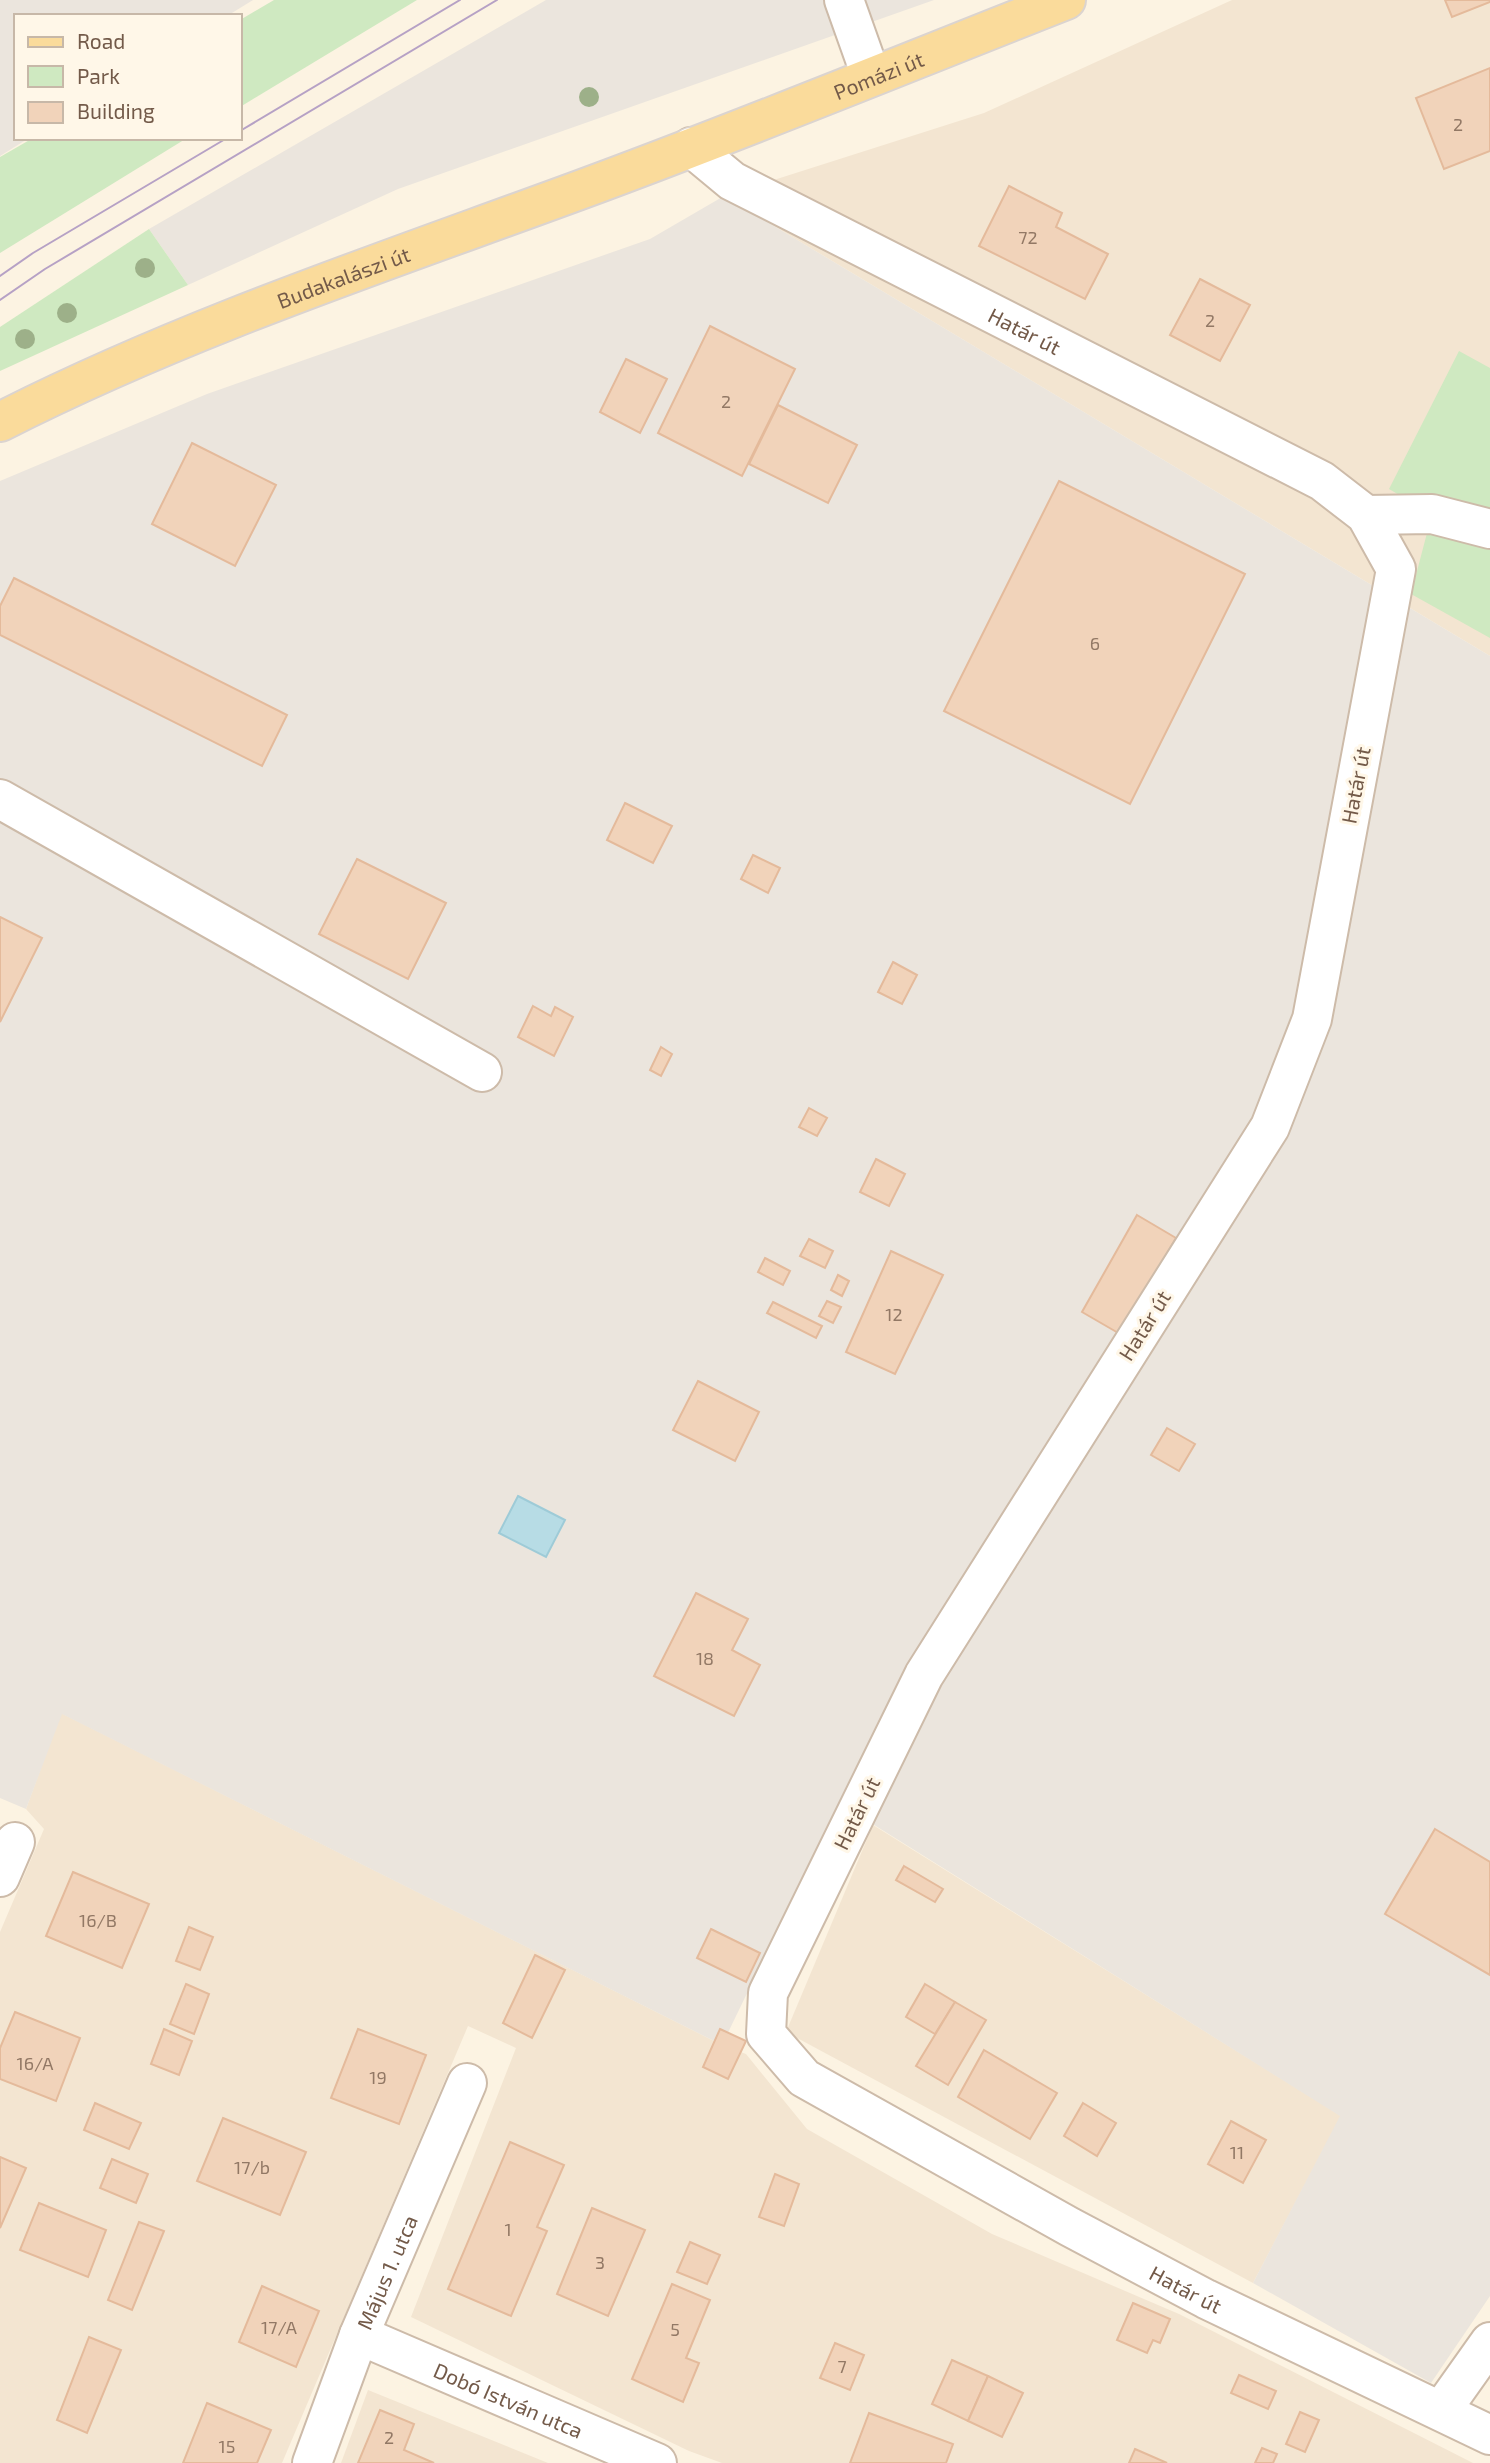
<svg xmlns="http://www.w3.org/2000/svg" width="1490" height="2463" font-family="'Exo 2',sans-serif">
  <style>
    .residential { fill: #f3e5d1 }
    .industrial { fill: #ebe5dd }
    .green { fill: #cfe9c1 }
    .water { fill: #b7dce5; stroke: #9ecbd7; stroke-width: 2 }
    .building { fill: #f1d3ba; stroke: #e4ba9b; stroke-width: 2 }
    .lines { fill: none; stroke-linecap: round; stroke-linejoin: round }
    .minor-casing { stroke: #cdbba9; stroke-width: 42 }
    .major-casing { stroke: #dbd4d0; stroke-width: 42 }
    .minor { stroke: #fff; stroke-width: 38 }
    .major { stroke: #fadb9b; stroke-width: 38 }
    .tram { stroke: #b6a1c5; stroke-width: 2 }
    .tree { fill: #9db089 }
    .labels { text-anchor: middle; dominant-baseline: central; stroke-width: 6; stroke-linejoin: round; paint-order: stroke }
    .number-label { font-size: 18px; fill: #927865 }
    .street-label { font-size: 21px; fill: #735a49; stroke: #fff7e8 }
  </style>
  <rect width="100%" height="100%" fill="#fcf3e2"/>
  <g class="residential">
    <path d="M 1232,0 L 1490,0 L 1490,656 L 724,196 L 984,113 Z"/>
    <path d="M 61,1713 L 722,2045 L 746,2054 L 807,2129 L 992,2234 L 1179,2314 L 1473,2463 L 722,2463 L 689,2451 L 411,2317 L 516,2048 L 468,2026 L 282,2463 L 0,2463 L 0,1932 L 44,1829 L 26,1809 Z"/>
    <path d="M 873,1825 L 1341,2116 L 1253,2283 L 786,2032 Z"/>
    <path d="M 368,2390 L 548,2463 L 341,2463 Z"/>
  </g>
  <g class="industrial">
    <path d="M 0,0 L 253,0 L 227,16 L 16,16 L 16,138 L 29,138 L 0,156 Z"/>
    <path d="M 546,0 L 934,0 L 398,189 L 188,285 L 149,229 Z"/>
    <path d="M 724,196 L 1490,656 L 1490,2296 L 1431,2383 L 1253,2283 L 1340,2116 L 839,1803 L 722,2045 L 62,1714 L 26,1809 L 0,1798 L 0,481 L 207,394 L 650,239 Z"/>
  </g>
  <g class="green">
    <path d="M 274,0 L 417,0 L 240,107 L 240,20 Z"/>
    <path d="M 33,138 L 187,138 L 0,253 L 0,157 Z"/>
    <path d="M 149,229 L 188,285 L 0,371 L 0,327 Z"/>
    <path d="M 1459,351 L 1490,368 L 1490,638 L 1411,594 L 1432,514 L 1389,489 Z"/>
  </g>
  <path class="water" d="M 518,1496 L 565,1520 L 546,1557 L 499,1533 Z"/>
  <g class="building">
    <path d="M 1445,0 L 1490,0 L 1490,2 L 1452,17 Z"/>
    <path d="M 1490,68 L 1490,151 L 1444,169 L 1416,98 Z"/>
    <path d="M 1009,186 L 1062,213 L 1056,227 L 1108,254 L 1085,299 L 979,246 Z"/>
    <path d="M 1200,279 L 1250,305 L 1220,361 L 1170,335 Z"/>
    <path d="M 710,326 L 795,369 L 742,476 L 658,433 Z"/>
    <path d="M 626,359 L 667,379 L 640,433 L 600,412 Z"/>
    <path d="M 778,405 L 857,445 L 828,503 L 749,464 Z"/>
    <path d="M 192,443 L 276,485 L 235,566 L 152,524 Z"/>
    <path d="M 1059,481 L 1245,574 L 1130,804 L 944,711 Z"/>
    <path d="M 14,578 L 287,715 L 262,766 L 0,635 L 0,606 Z"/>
    <path d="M 625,803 L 672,826 L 653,863 L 607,840 Z"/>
    <path d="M 753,855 L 780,868 L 768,893 L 741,879 Z"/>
    <path d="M 357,859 L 446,903 L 408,979 L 319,934 Z"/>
    <path d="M 0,917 L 42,938 L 0,1022 Z"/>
    <path d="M 893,962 L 917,975 L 902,1004 L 878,992 Z"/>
    <path d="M 533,1006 L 551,1016 L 555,1007 L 573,1017 L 554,1056 L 518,1037 Z"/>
    <path d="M 661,1047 L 672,1054 L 661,1076 L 650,1070 Z"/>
    <path d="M 809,1108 L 827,1118 L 817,1136 L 799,1127 Z"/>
    <path d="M 876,1159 L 905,1174 L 889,1206 L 860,1192 Z"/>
    <path d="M 1137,1215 L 1176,1238 L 1120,1334 L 1082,1312 Z"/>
    <path d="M 809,1239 L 833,1251 L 825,1268 L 800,1256 Z"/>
    <path d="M 891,1251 L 943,1275 L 895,1374 L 846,1352 Z"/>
    <path d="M 765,1258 L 790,1271 L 783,1285 L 758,1272 Z"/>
    <path d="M 838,1275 L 849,1281 L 842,1296 L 831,1290 Z"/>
    <path d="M 827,1301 L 841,1307 L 833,1323 L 819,1316 Z"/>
    <path d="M 773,1302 L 822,1326 L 816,1338 L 767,1313 Z"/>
    <path d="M 698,1381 L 759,1412 L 735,1461 L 673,1430 Z"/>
    <path d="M 1167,1428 L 1195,1444 L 1179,1471 L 1151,1455 Z"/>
    <path d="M 696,1593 L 748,1619 L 732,1650 L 760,1665 L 734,1716 L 654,1676 Z"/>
    <path d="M 1435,1829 L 1490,1862 L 1490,1975 L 1385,1914 Z"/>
    <path d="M 904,1866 L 943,1889 L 935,1902 L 896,1880 Z"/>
    <path d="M 73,1872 L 149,1904 L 122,1968 L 46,1936 Z"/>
    <path d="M 189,1927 L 213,1937 L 200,1970 L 176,1961 Z"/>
    <path d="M 711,1929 L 760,1953 L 746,1982 L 697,1958 Z"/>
    <path d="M 535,1955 L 565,1970 L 532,2038 L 503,2023 Z"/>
    <path d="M 186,1984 L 209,1994 L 194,2034 L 170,2024 Z"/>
    <path d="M 925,1984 L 955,2002 L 935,2034 L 906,2017 Z"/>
    <path d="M 955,2002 L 986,2020 L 948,2085 L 916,2066 Z"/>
    <path d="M 15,2012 L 80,2038 L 56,2101 L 0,2079 L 0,2048 Z"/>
    <path d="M 164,2029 L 192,2041 L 179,2075 L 151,2064 Z"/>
    <path d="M 358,2029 L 426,2055 L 399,2124 L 331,2098 Z"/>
    <path d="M 720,2029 L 746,2041 L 728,2079 L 703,2067 Z"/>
    <path d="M 984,2050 L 1057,2093 L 1030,2139 L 958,2097 Z"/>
    <path d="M 95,2103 L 141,2123 L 129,2149 L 84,2130 Z"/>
    <path d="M 1083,2103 L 1116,2123 L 1097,2156 L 1064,2136 Z"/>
    <path d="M 223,2118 L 306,2152 L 280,2215 L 197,2181 Z"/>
    <path d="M 1231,2121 L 1266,2140 L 1243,2183 L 1208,2164 Z"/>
    <path d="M 510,2142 L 564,2165 L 537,2227 L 547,2231 L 511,2316 L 448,2289 Z"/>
    <path d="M 0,2157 L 26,2168 L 0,2228 Z"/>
    <path d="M 112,2159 L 148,2174 L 136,2203 L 100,2188 Z"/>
    <path d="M 775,2174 L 799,2184 L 784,2226 L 759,2217 Z"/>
    <path d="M 39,2203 L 106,2230 L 88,2277 L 20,2250 Z"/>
    <path d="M 592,2208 L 645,2230 L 608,2316 L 557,2294 Z"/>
    <path d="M 139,2222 L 164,2231 L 132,2310 L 108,2300 Z"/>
    <path d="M 690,2242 L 720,2255 L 707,2284 L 677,2272 Z"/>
    <path d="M 672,2284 L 710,2300 L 686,2358 L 699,2363 L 683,2402 L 632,2379 Z"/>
    <path d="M 262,2286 L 319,2311 L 296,2367 L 239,2342 Z"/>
    <path d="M 1133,2303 L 1170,2319 L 1160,2343 L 1153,2340 L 1147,2353 L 1117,2340 Z"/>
    <path d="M 89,2337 L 121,2350 L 87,2433 L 57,2420 Z"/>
    <path d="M 835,2343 L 864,2355 L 850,2390 L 820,2378 Z"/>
    <path d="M 952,2360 L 988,2376 L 968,2421 L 932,2404 Z"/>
    <path d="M 1239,2375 L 1276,2391 L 1268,2409 L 1231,2393 Z"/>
    <path d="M 988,2376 L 1023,2393 L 1002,2437 L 968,2421 Z"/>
    <path d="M 207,2403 L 271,2430 L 257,2463 L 183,2463 Z"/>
    <path d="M 380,2410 L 414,2424 L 404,2450 L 434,2463 L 358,2463 Z"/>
    <path d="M 1300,2412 L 1319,2420 L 1305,2452 L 1286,2444 Z"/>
    <path d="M 869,2413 L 953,2444 L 946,2463 L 850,2463 Z"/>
    <path d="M 1262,2448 L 1277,2454 L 1273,2463 L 1255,2463 Z"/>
    <path d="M 1135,2449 L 1167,2463 L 1129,2463 Z"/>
  </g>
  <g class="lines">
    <g class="minor-casing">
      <g id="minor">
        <path d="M 844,0 L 871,76"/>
        <path id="s1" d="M 691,147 L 732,181 L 1322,481 L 1366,515 L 1396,569 L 1312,1019 L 1270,1127 L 924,1675 L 768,1993 L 766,2034 L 804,2078 L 1070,2227 L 1206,2299 L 1490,2435"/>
        <path d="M 1366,515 L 1432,514 L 1490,529"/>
        <path d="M 0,799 L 482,1072"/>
        <path d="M 0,1877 L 15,1842"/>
        <path id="s2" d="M 359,2335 L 657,2463"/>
        <path d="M 1441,2411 L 1490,2342"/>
        <path id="s3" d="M 312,2463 L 359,2335 L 467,2083"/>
      </g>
    </g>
    <g class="major-casing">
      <g id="major">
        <path id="s4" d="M 0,422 C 185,328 384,262 577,191 C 741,131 903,64 1066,0"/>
      </g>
    </g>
    <use href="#minor" class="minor"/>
    <use href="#major" class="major"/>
    <g class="tram">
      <path d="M 240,131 L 460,0"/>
      <path d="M 0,276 L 33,253 L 227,138"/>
      <path d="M 0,300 L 45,269 L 497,0"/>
    </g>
  </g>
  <g class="tree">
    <circle cx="589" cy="97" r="10"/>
    <circle cx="145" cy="268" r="10"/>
    <circle cx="67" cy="313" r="10"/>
    <circle cx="25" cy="339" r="10"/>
  </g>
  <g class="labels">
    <g class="number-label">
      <text x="1458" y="124">2</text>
      <text x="1028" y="237">72</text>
      <text x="1210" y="320">2</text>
      <text x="726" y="401">2</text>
      <text x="1095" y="643">6</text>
      <text x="894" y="1314">12</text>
      <text x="705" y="1658">18</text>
      <text x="98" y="1920">16/B</text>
      <text x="35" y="2063">16/A</text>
      <text x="378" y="2077">19</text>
      <text x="1237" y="2152">11</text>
      <text x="252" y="2167">17/b</text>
      <text x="508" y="2229">1</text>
      <text x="600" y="2262">3</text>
      <text x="279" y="2327">17/A</text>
      <text x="675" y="2329">5</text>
      <text x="842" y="2366">7</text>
      <text x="389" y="2437">2</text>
      <text x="227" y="2446">15</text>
    </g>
    <g class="street-label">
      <text stroke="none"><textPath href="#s4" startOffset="945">Pomázi út</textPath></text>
      <text stroke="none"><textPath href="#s4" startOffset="373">Budakalászi út</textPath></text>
      <text stroke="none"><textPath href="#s1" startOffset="382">Határ út</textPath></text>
      <text transform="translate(1355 785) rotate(-79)">Határ út</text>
      <text transform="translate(1144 1325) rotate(-58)">Határ út</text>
      <text transform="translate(856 1813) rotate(-64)">Határ út</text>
      <text stroke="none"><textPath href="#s3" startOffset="205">Május 1. utca</textPath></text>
      <text stroke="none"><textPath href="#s1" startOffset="2944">Határ út</textPath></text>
      <text stroke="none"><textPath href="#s2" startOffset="163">Dobó István utca</textPath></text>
    </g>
  </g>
  <rect x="14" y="14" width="228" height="126" fill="#fff7e8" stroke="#c7b8a8" stroke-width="2"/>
  <rect x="28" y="37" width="35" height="10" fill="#fadb9b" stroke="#c7b8a8" stroke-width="2"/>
  <text x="77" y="49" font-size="21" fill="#735a49">Road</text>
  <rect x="28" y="66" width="35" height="21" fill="#cfe9c1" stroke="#c7b8a8" stroke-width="2"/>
  <text x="77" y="84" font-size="21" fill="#735a49">Park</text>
  <rect x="28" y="102" width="35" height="21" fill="#f1d3ba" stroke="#c7b8a8" stroke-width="2"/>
  <text x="77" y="119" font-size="21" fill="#735a49">Building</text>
</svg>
